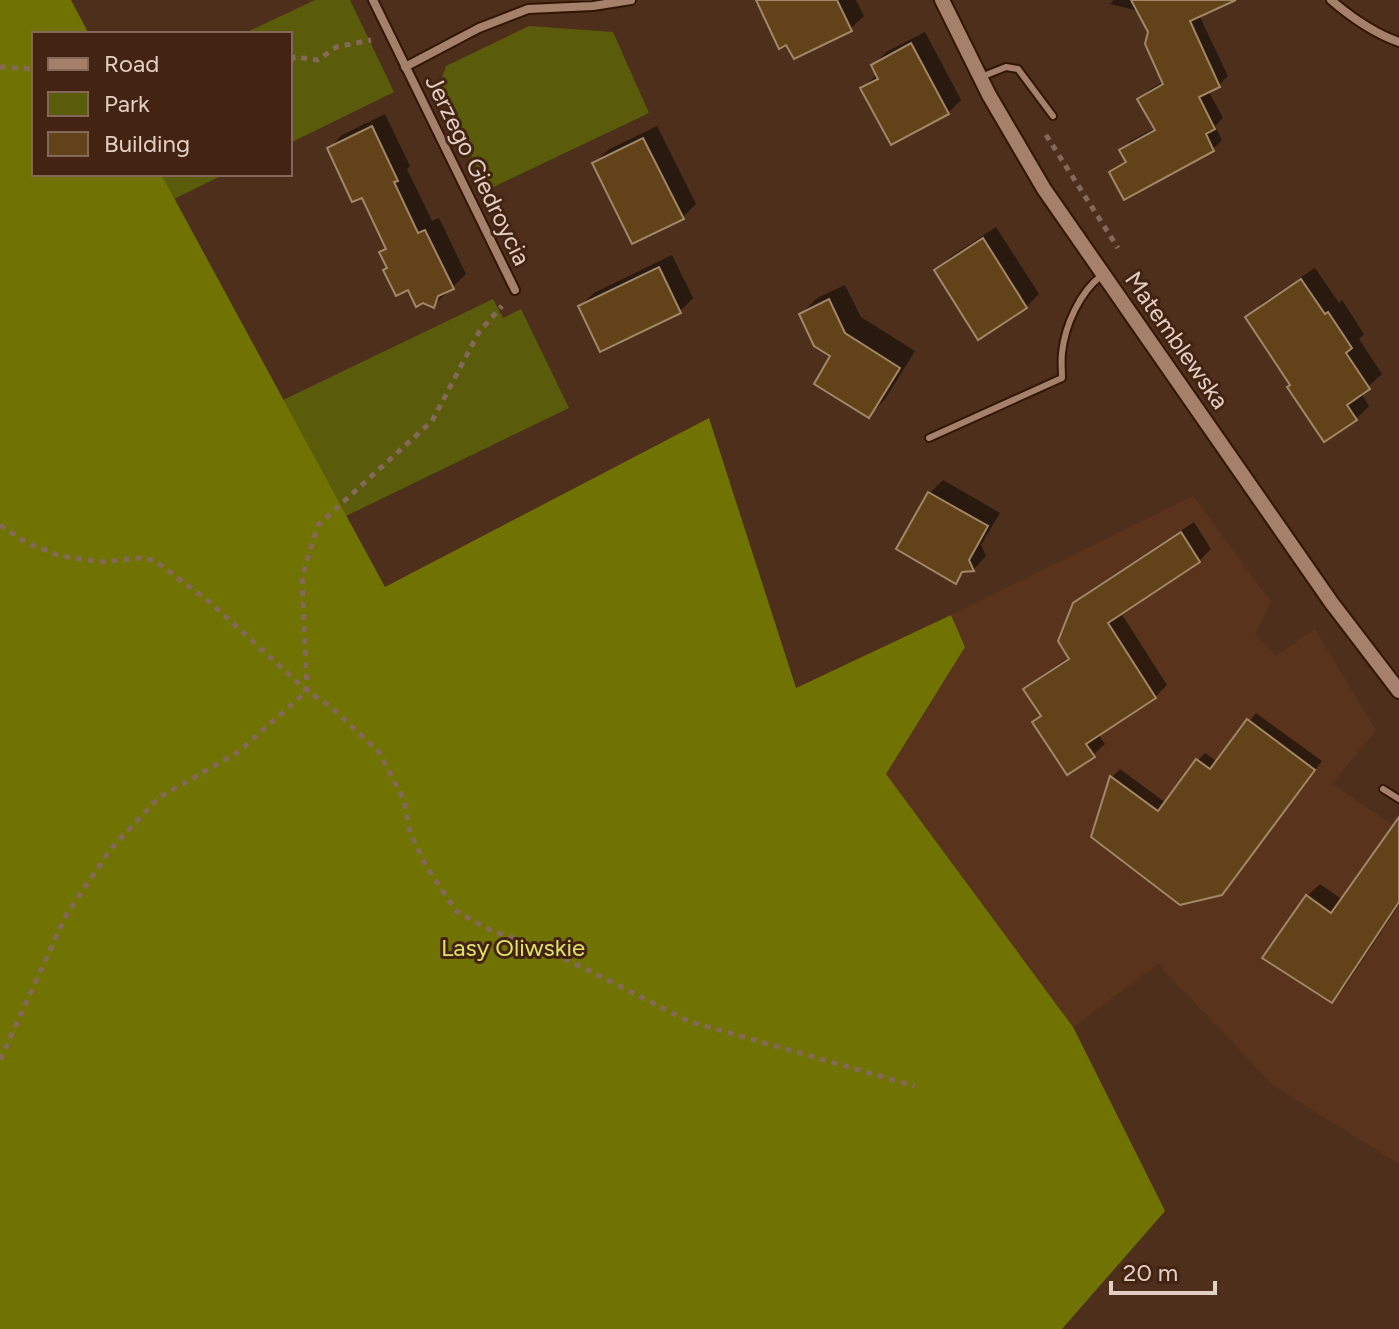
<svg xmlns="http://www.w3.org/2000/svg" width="1399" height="1329" font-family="Figtree,sans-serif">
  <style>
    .built { fill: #59331c }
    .green { fill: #5a5c0b }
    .forest { fill: #707302 }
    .shadow { fill: #0007 }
    .building { fill: #614219; stroke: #a18667; stroke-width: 2 }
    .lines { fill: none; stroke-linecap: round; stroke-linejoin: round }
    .service-casing { stroke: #321604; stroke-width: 10 }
    .minor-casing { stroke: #321604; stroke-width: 12 }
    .tertiary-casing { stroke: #321604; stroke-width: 18 }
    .path { stroke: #846959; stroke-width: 5; stroke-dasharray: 6 6; stroke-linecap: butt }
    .service { stroke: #a5806b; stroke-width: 6 }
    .minor { stroke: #a5806b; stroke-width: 8 }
    .tertiary { stroke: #a5806b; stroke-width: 14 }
    .labels { text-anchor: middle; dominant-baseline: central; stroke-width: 6; stroke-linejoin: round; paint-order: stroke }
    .street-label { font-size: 24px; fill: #e3cec3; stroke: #432412 }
    .park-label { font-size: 24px; fill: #dee367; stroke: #432412 }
  </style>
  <rect width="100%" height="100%" fill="#4e2f1c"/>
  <path class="built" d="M 1193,496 L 1271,602 L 1255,635 L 1276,656 L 1315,629 L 1376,730 L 1332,784 L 1399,829 L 1399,1164 L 1274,1086 L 1158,964 L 1073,1027 L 885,773 L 965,647 L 951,615 Z"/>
  <g class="green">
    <path d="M 315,0 L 350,0 L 394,92 L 290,143 L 290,34 L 243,34 Z"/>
    <path d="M 529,26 L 613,32 L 649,113 L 487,190 L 439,87 L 446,66 Z"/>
    <path d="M 161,174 L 225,174 L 174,199 Z"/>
    <path d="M 493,299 L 503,318 L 521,309 L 569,408 L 346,516 L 283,400 Z"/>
  </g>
  <path class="forest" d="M 0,0 L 71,0 L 89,34 L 34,34 L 34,174 L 161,174 L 385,587 L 709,418 L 796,688 L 951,615 L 965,647 L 886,774 L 1073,1027 L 1165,1211 L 1062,1329 L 0,1329 Z"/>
  <g class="shadow">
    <path d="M 759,0 L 856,0 L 864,16 L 850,29 Z"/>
    <path d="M 1114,0 L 1215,0 L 1199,15 L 1228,76 L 1219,85 L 1208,90 L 1223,118 L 1215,126 L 1222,140 L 1213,149 L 1125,197 L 1111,172 L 1127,160 L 1122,150 L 1130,141 L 1155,128 L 1140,99 L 1149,90 L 1164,81 L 1150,32 L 1139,11 L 1110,4 Z"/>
    <path d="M 925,32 L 961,100 L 948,113 L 862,88 L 878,74 L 873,65 L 886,52 Z"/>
    <path d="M 385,114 L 410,166 L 407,169 L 432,221 L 439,218 L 466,274 L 434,305 L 409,287 L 389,267 L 382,252 L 387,247 L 362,195 L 329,148 L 342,135 Z"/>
    <path d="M 657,126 L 696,204 L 683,217 L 594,163 L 608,150 Z"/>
    <path d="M 996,227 L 1039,294 L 1026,307 L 937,270 L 950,257 Z"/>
    <path d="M 672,255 L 693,298 L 680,311 L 580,306 L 594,293 Z"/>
    <path d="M 1315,268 L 1339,303 L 1342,300 L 1364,334 L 1359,339 L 1382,374 L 1361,393 L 1369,406 L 1356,419 L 1292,385 L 1248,318 L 1261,304 Z"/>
    <path d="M 845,285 L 861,317 L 915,351 L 885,399 L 869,416 L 833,356 L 801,314 L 817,298 Z"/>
    <path d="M 943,480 L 1000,513 L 981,545 L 986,556 L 973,570 L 966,570 L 955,581 L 930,493 Z"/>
    <path d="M 1194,522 L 1211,549 L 1199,561 L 1121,613 L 1167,685 L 1155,697 L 1098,734 L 1105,744 L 1093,755 L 1043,715 L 1026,690 L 1038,678 L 1070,656 L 1074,604 L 1087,592 Z"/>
    <path d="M 1256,713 L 1322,761 L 1229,884 L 1093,836 L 1112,777 L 1120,769 L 1166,803 L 1197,761 L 1205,753 L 1218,762 Z"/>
    <path d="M 1399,826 L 1399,905 L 1344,988 L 1331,1001 L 1307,896 L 1320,884 L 1343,900 Z"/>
  </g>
  <g class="building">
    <path d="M 756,0 L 837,0 L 852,31 L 794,59 L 786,45 L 779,49 Z"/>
    <path d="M 1131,0 L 1236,0 L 1190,21 L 1220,87 L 1199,97 L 1215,129 L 1206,134 L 1214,151 L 1124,200 L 1109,172 L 1126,162 L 1119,150 L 1155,130 L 1137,99 L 1163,84 L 1145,44 L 1148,32 Z"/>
    <path d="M 911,43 L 949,114 L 891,145 L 860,88 L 878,79 L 871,65 Z"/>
    <path d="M 372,126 L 398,181 L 394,182 L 418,233 L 425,230 L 454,289 L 438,296 L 434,308 L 423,303 L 416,307 L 408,290 L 396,296 L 383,270 L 387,268 L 379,252 L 386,249 L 362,198 L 352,202 L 327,148 Z"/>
    <path d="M 643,138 L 684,219 L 632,244 L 592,163 Z"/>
    <path d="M 983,238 L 1027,308 L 978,340 L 934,270 Z"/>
    <path d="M 659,267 L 681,313 L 600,352 L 578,306 Z"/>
    <path d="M 1301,279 L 1325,314 L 1328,312 L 1352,348 L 1346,353 L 1370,389 L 1347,405 L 1357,420 L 1324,442 L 1287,387 L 1290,385 L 1245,317 Z"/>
    <path d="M 829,299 L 845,333 L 900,368 L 869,418 L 814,384 L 830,356 L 814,346 L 799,314 Z"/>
    <path d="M 928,492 L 988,526 L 969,560 L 974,571 L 962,572 L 956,584 L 896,549 Z"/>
    <path d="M 1181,532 L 1200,562 L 1108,623 L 1156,698 L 1086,744 L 1095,757 L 1067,775 L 1032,722 L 1041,716 L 1023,689 L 1069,659 L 1058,641 L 1073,603 Z"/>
    <path d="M 1247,719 L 1315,770 L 1222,895 L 1180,905 L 1091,837 L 1110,776 L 1158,811 L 1196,759 L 1210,769 Z"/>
    <path d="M 1399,817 L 1399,902 L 1332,1003 L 1262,958 L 1306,895 L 1331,913 Z"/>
  </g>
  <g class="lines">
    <g class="service-casing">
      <g id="service">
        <path d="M 981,77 L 1006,67 L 1018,69 L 1053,116"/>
        <path d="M 929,438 L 1062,378 C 1062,370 1061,361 1062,353 C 1065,325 1080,292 1101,276"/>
        <path d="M 1383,789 L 1399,799"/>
      </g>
    </g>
    <g class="minor-casing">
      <g id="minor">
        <path d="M 373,0 L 515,290"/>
        <path d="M 1331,0 C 1352,18 1373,33 1399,42"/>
        <path d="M 405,67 L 479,28 L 528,9 L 593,6 L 631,0"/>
      </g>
    </g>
    <g class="tertiary-casing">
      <path id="tertiary" d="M 942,0 L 989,95 L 1044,189 L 1331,602 L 1399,691"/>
    </g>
    <g class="path">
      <path d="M 290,60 L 295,57 L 318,60 L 336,47 L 371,40"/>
      <path d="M 0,67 L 34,69"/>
      <path d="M 1046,135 L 1118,248"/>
      <path d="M 0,525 L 27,543 L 60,556 L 103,562 L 139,558 L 154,560 L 212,604 L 307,691 L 330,706 L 379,752 L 404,800 L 410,833 L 426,866 L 456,911 L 492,931 L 537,946 L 588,970 L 688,1021 L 915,1086"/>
      <path d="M 0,1060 L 66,915 L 110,850 L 158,798 L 237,753 L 307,691 L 302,577 L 318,525 L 432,421 L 479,332 L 502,306"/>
    </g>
    <use href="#service" class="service"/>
    <use href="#minor" class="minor"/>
    <use href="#tertiary" class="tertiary"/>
  </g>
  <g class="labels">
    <g class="street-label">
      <text transform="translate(478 170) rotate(64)">Jerzego Giedroycia</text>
      <text transform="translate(1177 340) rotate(55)">Matemblewska</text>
    </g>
    <g class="park-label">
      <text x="513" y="947">Lasy Oliwskie</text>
    </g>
  </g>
  <rect x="32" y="32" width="260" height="144" fill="#432412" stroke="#836859" stroke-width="2"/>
  <rect x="48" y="58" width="40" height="12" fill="#a5806b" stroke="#836859" stroke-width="2"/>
  <text x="104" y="72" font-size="24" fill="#e3cec3">Road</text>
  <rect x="48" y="92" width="40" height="24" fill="#5a5c0b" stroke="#836859" stroke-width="2"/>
  <text x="104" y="112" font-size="24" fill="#e3cec3">Park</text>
  <rect x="48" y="132" width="40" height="24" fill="#614219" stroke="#836859" stroke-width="2"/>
  <text x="104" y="152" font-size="24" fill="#e3cec3">Building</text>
  <path d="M1111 1281v12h104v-12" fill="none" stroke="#e3cec3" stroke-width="4"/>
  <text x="1123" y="1281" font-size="24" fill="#e3cec3" stroke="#432412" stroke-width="6" paint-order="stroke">20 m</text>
</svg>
